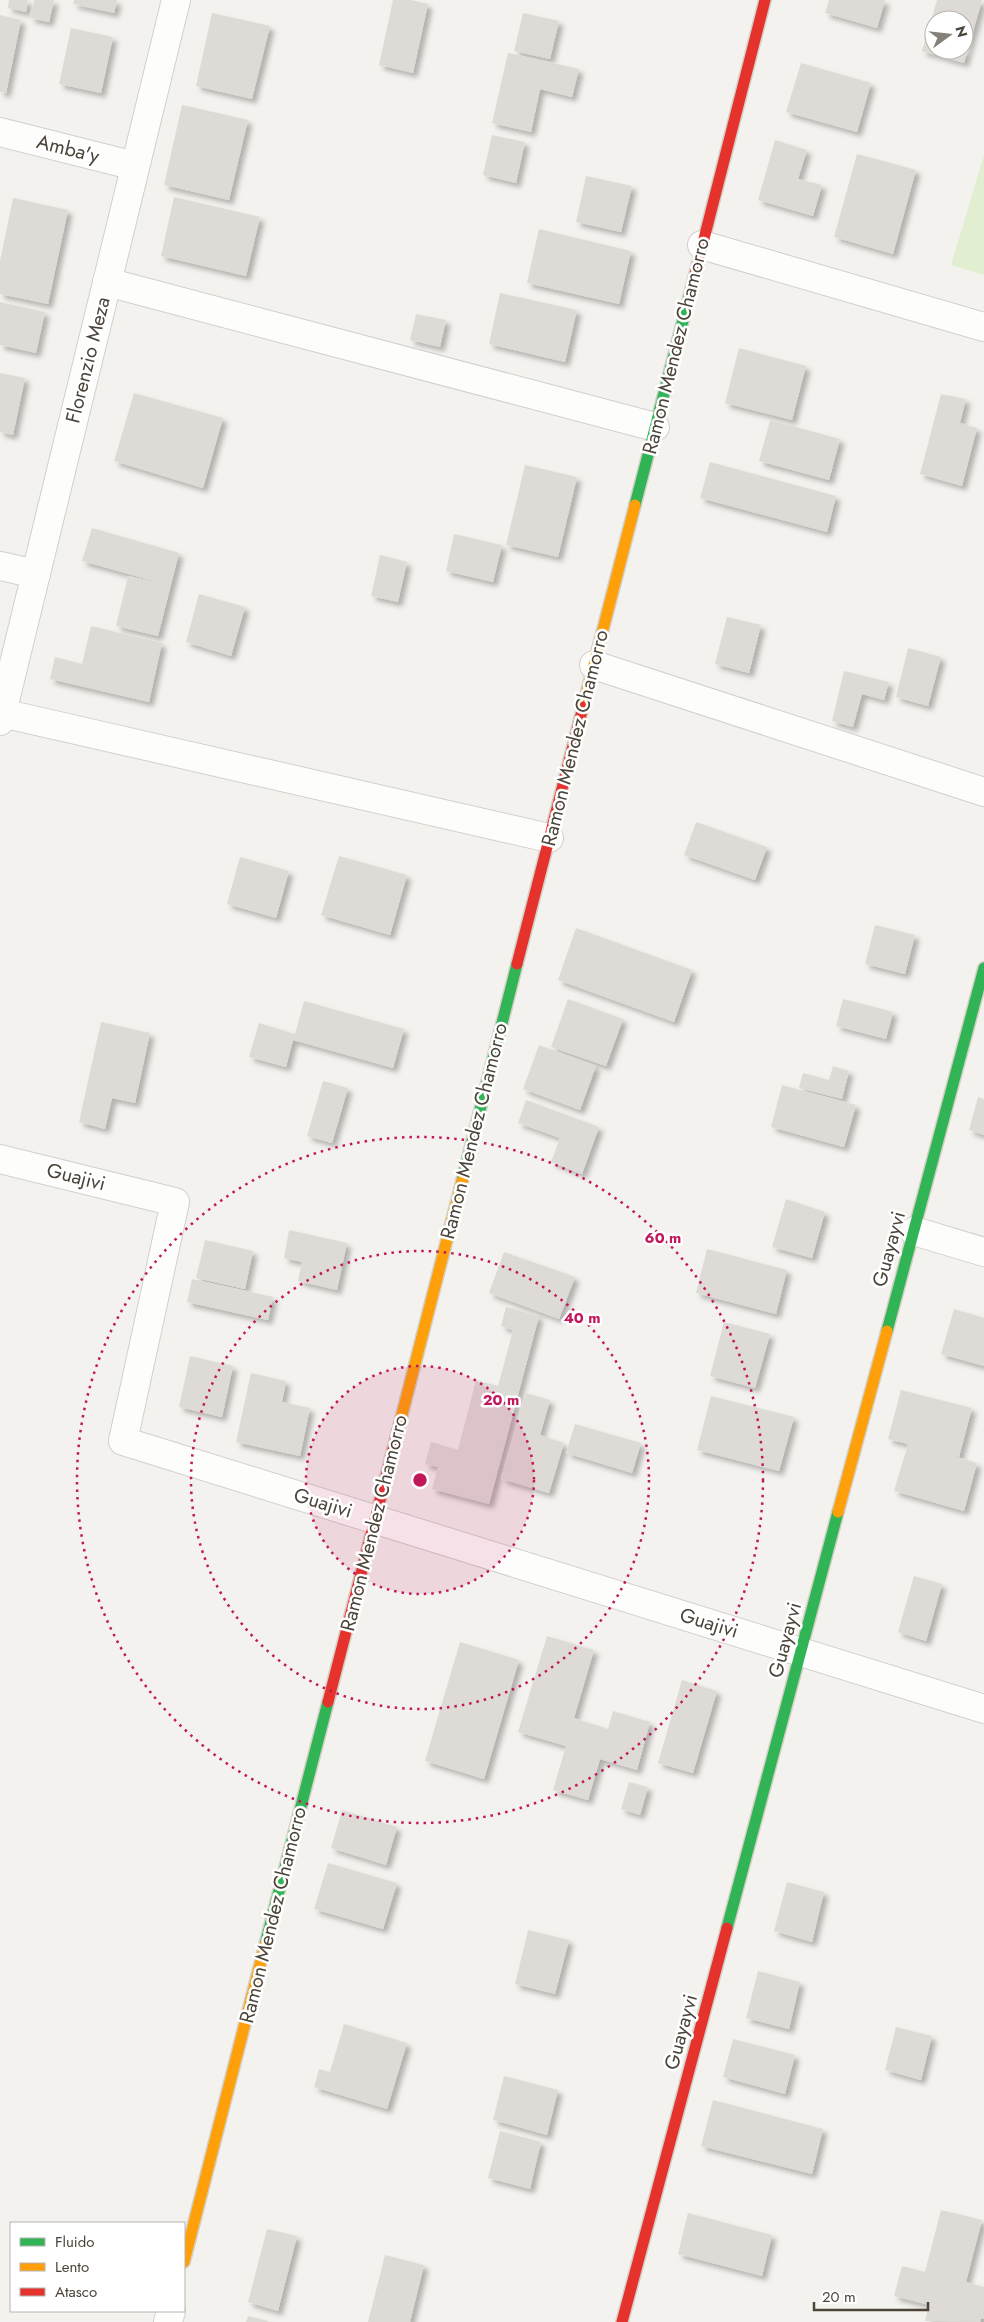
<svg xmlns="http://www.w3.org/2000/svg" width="984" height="2322" font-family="Jost,sans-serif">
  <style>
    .green { fill: #e1eecf }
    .building { fill: #dedbd6; fill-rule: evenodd; filter: url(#shadow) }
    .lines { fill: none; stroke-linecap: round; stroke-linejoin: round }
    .street-casing { stroke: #d2d0cb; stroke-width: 30 }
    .fast-casing { stroke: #d3cfc5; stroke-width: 14 }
    .slow-casing { stroke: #d3cfc5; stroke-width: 14 }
    .jam-casing { stroke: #d3cfc5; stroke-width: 14 }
    .street { stroke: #fdfdfc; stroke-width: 28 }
    .fast { stroke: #30b455; stroke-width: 11 }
    .slow { stroke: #ff9f0a; stroke-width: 11 }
    .jam { stroke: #e5322d; stroke-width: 11 }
    .ring { fill: none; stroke: #c2185b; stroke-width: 2.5; stroke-dasharray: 2.5 5 }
    .labels { text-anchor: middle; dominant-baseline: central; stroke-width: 5; stroke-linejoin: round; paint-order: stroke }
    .street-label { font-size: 20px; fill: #4b4439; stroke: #fff }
    .centre { fill: #c2185b; stroke: #fff; stroke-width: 2.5 }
    .ring-label { font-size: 15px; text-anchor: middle; font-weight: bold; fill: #c2185b; stroke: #fff; stroke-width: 5; stroke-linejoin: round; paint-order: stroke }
  </style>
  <defs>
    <filter id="shadow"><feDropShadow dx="4.5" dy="4.5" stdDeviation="2.5" flood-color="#0004"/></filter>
  </defs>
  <rect width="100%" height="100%" fill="#f4f2ee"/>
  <path class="green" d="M 984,155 L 984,275 L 951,265 Z"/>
  <g class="building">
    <path d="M 9,0 L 28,0 L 26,12 L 8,8 Z"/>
    <path d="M 34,0 L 54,0 L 49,22 L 30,18 Z"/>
    <path d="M 74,0 L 117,0 L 114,13 L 73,4 Z"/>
    <path d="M 393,0 L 411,0 L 428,4 L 413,73 L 379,65 Z"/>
    <path d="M 829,0 L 885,0 L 877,28 L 825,13 Z"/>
    <path d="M 937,0 L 982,0 L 964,63 L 922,51 ZM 934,20 L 964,20 L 964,50 L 934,50 Z"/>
    <path d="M 212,13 L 270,26 L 252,99 L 196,86 Z"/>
    <path d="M 523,13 L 559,21 L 550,59 L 514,51 Z"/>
    <path d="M 0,15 L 21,20 L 6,93 L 0,92 Z"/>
    <path d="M 71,28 L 113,37 L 101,93 L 59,84 Z"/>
    <path d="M 508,53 L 579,69 L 572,97 L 540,89 L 531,132 L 492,123 Z"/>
    <path d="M 801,63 L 871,83 L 857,132 L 786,112 Z"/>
    <path d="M 182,105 L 248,120 L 229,200 L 164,185 Z"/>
    <path d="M 492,135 L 525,142 L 516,183 L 483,175 Z"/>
    <path d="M 775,140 L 807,150 L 798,179 L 822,185 L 813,216 L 758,200 Z"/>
    <path d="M 857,154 L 916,170 L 893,254 L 834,237 Z"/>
    <path d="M 586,176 L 632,186 L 621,232 L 576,222 Z"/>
    <path d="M 174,197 L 260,217 L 246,276 L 161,256 Z"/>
    <path d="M 13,198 L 68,210 L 48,304 L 0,294 L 0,261 Z"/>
    <path d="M 539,229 L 631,251 L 619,304 L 527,283 Z"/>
    <path d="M 500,293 L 577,310 L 565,362 L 489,344 Z"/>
    <path d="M 0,302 L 45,312 L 36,353 L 0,345 Z"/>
    <path d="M 416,314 L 446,320 L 440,347 L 410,340 Z"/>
    <path d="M 739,348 L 806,366 L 792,420 L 725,403 Z"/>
    <path d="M 0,373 L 25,378 L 13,435 L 0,432 Z"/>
    <path d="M 134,393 L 223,418 L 203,488 L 114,461 Z"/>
    <path d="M 941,394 L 966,399 L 960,423 L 977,428 L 962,486 L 920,474 Z"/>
    <path d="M 770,420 L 840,439 L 829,480 L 759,461 Z"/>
    <path d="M 710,462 L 836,496 L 827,532 L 700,498 Z"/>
    <path d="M 525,465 L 577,477 L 558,557 L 506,545 Z"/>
    <path d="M 92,528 L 179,553 L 158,636 L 116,626 L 128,576 L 161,583 L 82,561 Z"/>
    <path d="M 454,534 L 502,545 L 493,582 L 446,571 Z"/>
    <path d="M 380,555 L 407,562 L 398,602 L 371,596 Z"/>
    <path d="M 199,594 L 245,607 L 231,656 L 186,642 Z"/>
    <path d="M 727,617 L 761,625 L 749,673 L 715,664 Z"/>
    <path d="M 91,626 L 162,643 L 149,702 L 50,679 L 55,657 L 82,664 Z"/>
    <path d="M 908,648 L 941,657 L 928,706 L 896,697 Z"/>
    <path d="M 844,671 L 889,682 L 884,700 L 862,694 L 853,727 L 832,721 Z"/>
    <path d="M 696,822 L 767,847 L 755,880 L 684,855 Z"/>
    <path d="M 339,856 L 407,875 L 390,935 L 321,915 Z"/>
    <path d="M 240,857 L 289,871 L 276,918 L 227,904 Z"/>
    <path d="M 875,925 L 915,935 L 905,974 L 865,964 Z"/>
    <path d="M 576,928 L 692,970 L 674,1022 L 558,980 Z"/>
    <path d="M 568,999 L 623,1019 L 606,1066 L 551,1047 Z"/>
    <path d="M 843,999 L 893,1012 L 886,1039 L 836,1026 Z"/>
    <path d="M 304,1001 L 404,1029 L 393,1068 L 293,1040 L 286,1067 L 249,1057 L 259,1023 L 295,1034 Z"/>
    <path d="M 101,1022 L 150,1033 L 135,1103 L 112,1098 L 105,1129 L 79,1122 Z"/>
    <path d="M 539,1045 L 596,1066 L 580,1110 L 523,1089 Z"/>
    <path d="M 833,1066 L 849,1071 L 842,1099 L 799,1088 L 803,1073 L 829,1080 Z"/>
    <path d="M 323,1081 L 348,1088 L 332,1143 L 307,1136 Z"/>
    <path d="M 782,1085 L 856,1105 L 844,1147 L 771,1127 Z"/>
    <path d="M 978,1097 L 984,1099 L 984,1135 L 969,1130 Z"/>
    <path d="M 526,1100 L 599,1127 L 582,1174 L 551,1162 L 560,1138 L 518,1123 Z"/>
    <path d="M 786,1199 L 825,1212 L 812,1258 L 772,1247 Z"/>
    <path d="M 289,1230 L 347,1243 L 337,1290 L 298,1281 L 302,1262 L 284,1258 Z"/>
    <path d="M 205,1240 L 253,1251 L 245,1289 L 196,1278 Z"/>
    <path d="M 707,1249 L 787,1270 L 776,1314 L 696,1293 Z"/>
    <path d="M 504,1252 L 575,1277 L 559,1319 L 489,1293 Z"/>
    <path d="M 192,1279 L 273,1297 L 268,1320 L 187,1302 Z"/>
    <path d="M 506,1307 L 539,1316 L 489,1504 L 432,1489 L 438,1467 L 425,1464 L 431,1442 L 458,1450 L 476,1380 L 498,1386 L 513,1330 L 501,1326 Z"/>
    <path d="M 954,1309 L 984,1318 L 984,1366 L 941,1354 Z"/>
    <path d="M 724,1322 L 770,1334 L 755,1388 L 710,1376 Z"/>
    <path d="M 190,1356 L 233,1366 L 222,1417 L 179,1407 Z"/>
    <path d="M 251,1373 L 286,1381 L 282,1402 L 310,1408 L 300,1456 L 236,1442 Z"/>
    <path d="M 901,1390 L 972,1408 L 959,1457 L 950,1455 L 977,1463 L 964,1511 L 894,1491 L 908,1444 L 888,1439 Z"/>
    <path d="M 526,1393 L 550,1400 L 540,1435 L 564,1443 L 549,1493 L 501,1479 Z"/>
    <path d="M 711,1396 L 794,1417 L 779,1471 L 697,1450 Z"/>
    <path d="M 575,1424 L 641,1443 L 632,1473 L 566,1453 Z"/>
    <path d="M 914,1576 L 942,1584 L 926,1641 L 898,1632 Z"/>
    <path d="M 547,1636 L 594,1650 L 574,1718 L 608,1729 L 613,1711 L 650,1722 L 637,1770 L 600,1759 L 588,1800 L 553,1790 L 566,1746 L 518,1732 Z"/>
    <path d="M 460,1642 L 519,1660 L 484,1779 L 425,1761 Z"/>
    <path d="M 682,1680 L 717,1691 L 693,1773 L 658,1763 Z"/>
    <path d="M 629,1782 L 648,1787 L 640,1815 L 621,1809 Z"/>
    <path d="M 342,1810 L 397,1827 L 386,1865 L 331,1848 Z"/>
    <path d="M 328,1863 L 397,1883 L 383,1929 L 314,1909 Z"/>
    <path d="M 787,1882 L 824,1892 L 812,1942 L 774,1931 Z"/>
    <path d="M 528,1930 L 569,1940 L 555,1994 L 515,1984 Z"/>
    <path d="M 758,1971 L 800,1982 L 789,2029 L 746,2018 Z"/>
    <path d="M 344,2024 L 407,2043 L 387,2109 L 314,2087 L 319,2069 L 330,2072 Z"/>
    <path d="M 896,2027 L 932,2036 L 921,2080 L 885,2070 Z"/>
    <path d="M 733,2039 L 795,2055 L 785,2094 L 723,2077 Z"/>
    <path d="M 504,2076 L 558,2090 L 547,2135 L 493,2120 Z"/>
    <path d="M 713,2100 L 823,2129 L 812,2174 L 701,2146 Z"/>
    <path d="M 500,2131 L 541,2142 L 530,2189 L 488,2178 Z"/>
    <path d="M 941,2210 L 982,2220 L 966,2282 L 984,2287 L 984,2319 L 981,2318 L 980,2322 L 925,2321 L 929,2305 L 894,2296 L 902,2266 L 925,2272 Z"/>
    <path d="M 688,2213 L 772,2235 L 762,2276 L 678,2254 Z"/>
    <path d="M 267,2229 L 297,2236 L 278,2311 L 248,2302 Z"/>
    <path d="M 385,2255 L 424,2265 L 410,2322 L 368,2322 Z"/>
    <path d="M 248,2316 L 268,2321 L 268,2322 L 246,2322 Z"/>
  </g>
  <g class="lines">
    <g class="street-casing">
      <g id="street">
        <path d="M 0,132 L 135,166"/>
        <path d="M 702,245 L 984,327"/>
        <path d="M 107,282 L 655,427"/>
        <path d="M 0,566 L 36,574"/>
        <path d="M 594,665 L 984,792"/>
        <path d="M 2,713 L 549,838"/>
        <path d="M 0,721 L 176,0"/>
        <path d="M 0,1159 L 175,1202 L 123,1441 L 984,1709"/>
        <path d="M 914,1231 L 984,1252"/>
        <path d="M 168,2322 L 171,2311"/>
      </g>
    </g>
    <g class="fast-casing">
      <g id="fast">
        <path d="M 635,505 L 694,278"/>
        <path d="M 462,1181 L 517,964"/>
        <path d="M 887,1331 L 984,968"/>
        <path d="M 727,1928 L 838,1512"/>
        <path d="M 265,1945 L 328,1702"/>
      </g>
    </g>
    <g class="slow-casing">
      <g id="slow">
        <path d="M 583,707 L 635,505"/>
        <path d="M 397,1434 L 462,1181"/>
        <path d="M 838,1512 L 887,1331"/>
        <path d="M 184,2262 L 265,1945"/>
      </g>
    </g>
    <g class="jam-casing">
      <g id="jam">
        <path d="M 694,278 L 765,0"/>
        <path d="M 517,964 L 583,707"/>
        <path d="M 328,1702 L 397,1434"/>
        <path d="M 622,2322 L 727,1928"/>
      </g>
    </g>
    <use href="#street" class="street"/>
    <use href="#fast" class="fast"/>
    <use href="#slow" class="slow"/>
    <use href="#jam" class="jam"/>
  </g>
  <circle cx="420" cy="1480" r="114" fill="#c2185b" fill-opacity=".12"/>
  <g class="ring">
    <circle cx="420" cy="1480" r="114"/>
    <circle cx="420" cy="1480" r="229"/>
    <circle cx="420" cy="1480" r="343"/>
  </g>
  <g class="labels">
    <g class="street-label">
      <text transform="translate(68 149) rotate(14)">Amba'y</text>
      <text transform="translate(676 346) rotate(-76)">Ramon Mendez Chamorro</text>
      <text transform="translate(88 360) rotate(-76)">Florenzio Meza</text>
      <text transform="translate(575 738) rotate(-76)">Ramon Mendez Chamorro</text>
      <text transform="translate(474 1131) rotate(-76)">Ramon Mendez Chamorro</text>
      <text transform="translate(76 1177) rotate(14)">Guajivi</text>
      <text transform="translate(889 1249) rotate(-75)">Guayayvi</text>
      <text transform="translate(323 1503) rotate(17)">Guajivi</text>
      <text transform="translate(374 1523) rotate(-76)">Ramon Mendez Chamorro</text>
      <text transform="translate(709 1623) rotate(17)">Guajivi</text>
      <text transform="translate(785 1640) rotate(-75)">Guayayvi</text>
      <text transform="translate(273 1915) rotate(-76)">Ramon Mendez Chamorro</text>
      <text transform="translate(681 2032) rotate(-75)">Guayayvi</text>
    </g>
  </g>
  <circle cx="420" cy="1480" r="8" class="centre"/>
  <g class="ring-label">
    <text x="663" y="1243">60 m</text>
    <text x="582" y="1323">40 m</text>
    <text x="501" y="1405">20 m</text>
  </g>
  <rect x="10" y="2222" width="175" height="90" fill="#ffffff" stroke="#b7b4b0"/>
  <rect x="20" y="2238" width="25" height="8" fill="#30b455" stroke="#b7b4b0"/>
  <text x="55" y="2247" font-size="15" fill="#4b4439">Fluido</text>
  <rect x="20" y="2263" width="25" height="8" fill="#ff9f0a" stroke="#b7b4b0"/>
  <text x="55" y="2272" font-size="15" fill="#4b4439">Lento</text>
  <rect x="20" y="2288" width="25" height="8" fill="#e5322d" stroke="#b7b4b0"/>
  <text x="55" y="2297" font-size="15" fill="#4b4439">Atasco</text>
  <g transform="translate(949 35) rotate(75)"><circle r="24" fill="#ffffff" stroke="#b7b4b0"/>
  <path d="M0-4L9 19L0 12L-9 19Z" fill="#868178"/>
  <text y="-8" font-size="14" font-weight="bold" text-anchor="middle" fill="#4b4439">N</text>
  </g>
  <path d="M814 2302v8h114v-8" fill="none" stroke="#4b4439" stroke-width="2.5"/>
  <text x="822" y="2302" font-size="15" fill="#4b4439" stroke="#ffffff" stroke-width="4" paint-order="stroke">20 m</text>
</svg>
